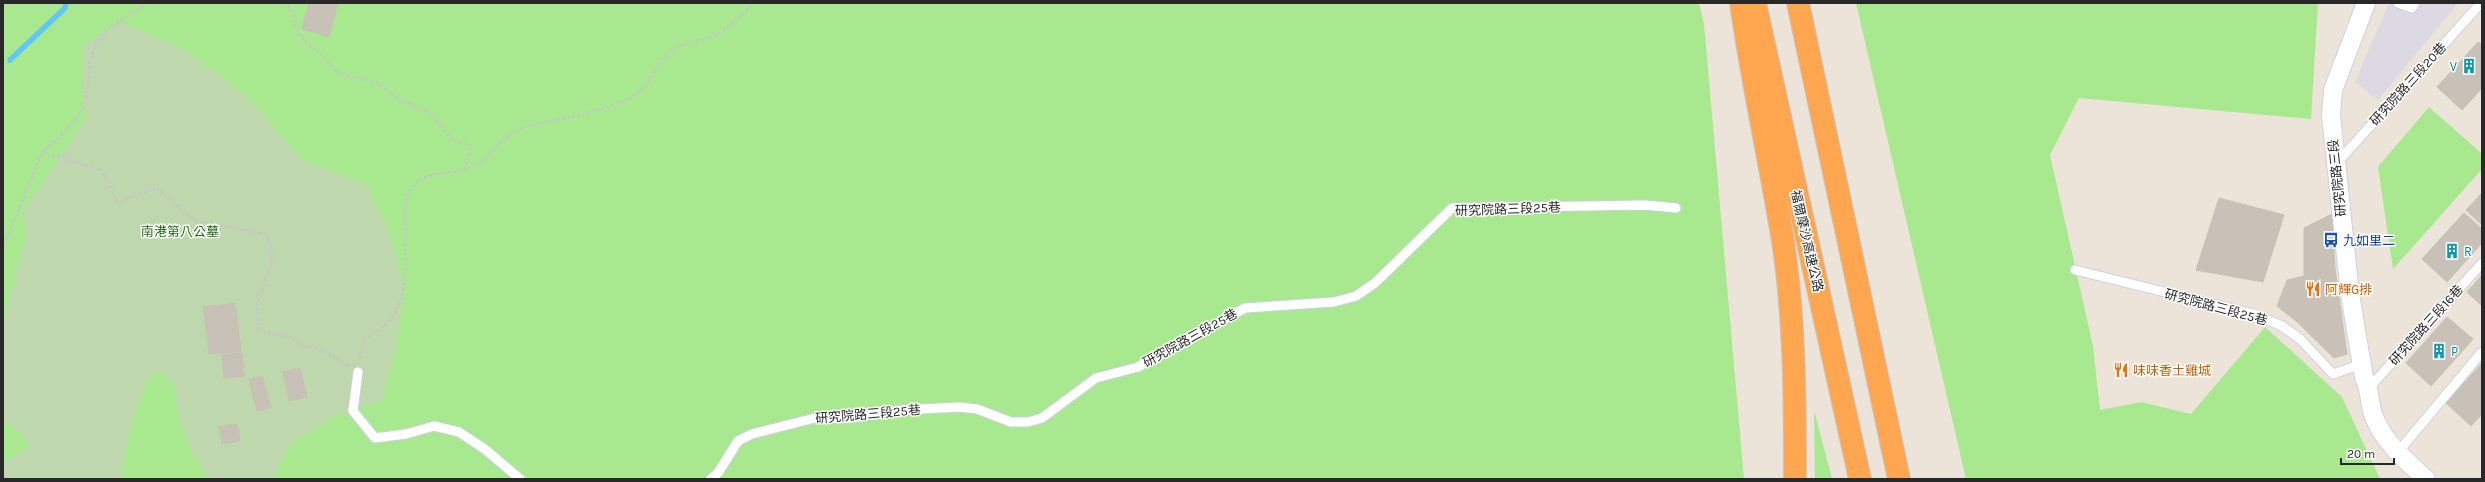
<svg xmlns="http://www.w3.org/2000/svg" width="2485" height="482" font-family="Karla,'Noto Sans TC',sans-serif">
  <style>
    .industrial { fill: #ddd9e3 }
    .green { fill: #a8e88e }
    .cemetery { fill: #bfd7ad }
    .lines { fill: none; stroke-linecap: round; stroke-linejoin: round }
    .stream { stroke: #60c7f9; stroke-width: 5.5 }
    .building { fill: #c7c1b8; stroke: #c7c1b1 }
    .lane-casing { stroke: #cdd0e3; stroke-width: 11 }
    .street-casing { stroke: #cdd0e3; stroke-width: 20 }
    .highway-casing { stroke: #c7c7c7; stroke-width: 24 }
    .path { stroke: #c7c7c7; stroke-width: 2.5; stroke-dasharray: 3 2; stroke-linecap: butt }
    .lane { stroke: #fff; stroke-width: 9 }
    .street { stroke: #fff; stroke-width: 18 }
    .highway { stroke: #ffa650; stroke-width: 22 }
    .labels { text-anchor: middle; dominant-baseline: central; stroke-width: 3; stroke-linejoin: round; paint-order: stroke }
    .culture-label { font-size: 13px; fill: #0d838f; stroke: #fff; text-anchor: start }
    .street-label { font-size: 13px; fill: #282828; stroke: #fff }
    .park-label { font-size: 13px; fill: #206a13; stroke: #fff }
    .transit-label { font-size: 13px; fill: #164399; stroke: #fff; text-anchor: start }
    .food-label { font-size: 13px; fill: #c56008; stroke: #fff; text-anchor: start }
  </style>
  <rect width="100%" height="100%" fill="#ece4d8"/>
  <path class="industrial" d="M 2389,3 L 2458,3 L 2378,100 L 2355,82 Z"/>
  <g class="green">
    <path d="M 3,3 L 1699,3 L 1704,24 L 1744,479 L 3,479 Z"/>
    <path d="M 1856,3 L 2318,3 L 2311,119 L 2079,98 L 2050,155 L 2093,346 L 2100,410 L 2141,402 L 2191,414 L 2265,327 L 2342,397 L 2380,479 L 1966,479 Z"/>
    <path d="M 2429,107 L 2482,154 L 2482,169 L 2393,269 L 2378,167 Z"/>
    <path d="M 1814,410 L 1832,479 L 1815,479 Z"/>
  </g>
  <path class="cemetery" d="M 121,22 L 183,49 L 226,80 L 255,105 L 302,160 L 366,184 L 390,234 L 404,289 L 396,350 L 383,399 L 345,415 L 337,414 L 288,446 L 274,479 L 210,479 L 193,454 L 179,419 L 174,385 L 160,370 L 145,383 L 129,434 L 120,479 L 3,479 L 3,463 L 30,446 L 23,435 L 3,420 L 3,326 L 25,237 L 23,210 L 87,118 L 82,89 L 83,45 Z"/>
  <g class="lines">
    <path class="stream" d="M 10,60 L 65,8 L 66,3"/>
  </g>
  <g class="building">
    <path d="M 309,3 L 338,3 L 329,37 L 302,29 Z"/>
    <path d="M 2478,42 L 2482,45 L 2482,88 L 2462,110 L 2437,87 Z"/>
    <path d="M 2482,193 L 2482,225 L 2466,210 Z"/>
    <path d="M 2219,198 L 2284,215 L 2263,282 L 2196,270 Z"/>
    <path d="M 2464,213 L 2482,229 L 2482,243 L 2447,282 L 2422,259 Z"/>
    <path d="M 2332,214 L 2335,269 L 2304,277 L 2304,228 Z"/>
    <path d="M 2335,269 L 2347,354 L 2334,358 L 2296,321 L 2277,306 L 2287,280 Z"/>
    <path d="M 2482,275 L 2482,306 L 2467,292 Z"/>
    <path d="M 235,303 L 241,351 L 209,354 L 203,307 Z"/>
    <path d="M 2447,317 L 2473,339 L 2431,386 L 2406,363 Z"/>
    <path d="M 242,353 L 244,376 L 224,378 L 222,355 Z"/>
    <path d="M 2482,363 L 2482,414 L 2471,426 L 2446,403 Z"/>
    <path d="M 300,368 L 307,397 L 289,401 L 283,372 Z"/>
    <path d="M 262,376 L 271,407 L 257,411 L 249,380 Z"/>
    <path d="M 237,424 L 240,441 L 222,444 L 219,427 Z"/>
  </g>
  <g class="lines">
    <g class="lane-casing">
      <g id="lane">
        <path d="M 2398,3 L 2412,8 L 2415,3"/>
        <path d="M 2336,164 L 2481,3"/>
        <path d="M 2075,270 L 2254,314 L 2282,326 L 2300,339 L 2333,374 L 2362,364"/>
        <path d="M 358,372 L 353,411 L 375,438 L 406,434 L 434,426 L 459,432 L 486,450 L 520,479"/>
        <path d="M 2369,388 L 2482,263"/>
        <path d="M 2398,452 L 2482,352"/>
        <path d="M 711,479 L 718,473 L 738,441 L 752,434 L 815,418 L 850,418 L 903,410 L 959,407 L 977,409 L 1011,422 L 1028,422 L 1042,418 L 1096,378 L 1138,367 L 1245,308 L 1334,302 L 1356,296 L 1375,283 L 1452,208 L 1645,205 L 1676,208"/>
      </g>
    </g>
    <g class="street-casing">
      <path id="street" d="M 2366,3 L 2333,90 L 2331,115 L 2350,294 L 2364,378 C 2370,389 2369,399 2372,411 C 2380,439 2405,460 2426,479"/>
    </g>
    <g class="highway-casing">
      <g id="highway">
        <path d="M 1741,3 C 1752,81 1769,157 1782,235 C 1795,316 1795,398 1795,479"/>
        <path d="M 1755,3 L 1860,479"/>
        <path d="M 1798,3 L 1899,479"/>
      </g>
    </g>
    <g class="path">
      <path d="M 284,3 L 293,12 L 298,34 L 340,74 L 377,82 L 397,99 L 429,112 L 452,140 L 471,146 L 465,170"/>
      <path d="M 42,152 C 58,139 82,118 86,98 C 90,78 88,59 98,41 C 106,27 134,12 147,3"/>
      <path d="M 3,249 L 42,152 L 102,170 L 117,202 L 157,188 L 194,220 L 267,235 L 274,258 L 257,303 L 258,332 L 290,337 L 303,347 C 320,345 335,358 348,366"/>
      <path d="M 360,359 L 364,339 C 374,333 383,328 391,319 C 419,285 393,204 414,185 C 432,168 457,176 476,165 C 491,156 500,138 517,130 C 529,124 543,122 555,120 C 574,117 611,107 628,99 C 653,88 651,63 676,48 C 686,42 698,42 708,38 C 725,32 741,15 754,3"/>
    </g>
    <use href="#lane" class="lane"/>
    <use href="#street" class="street"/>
    <use href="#highway" class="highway"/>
  </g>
  <defs>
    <g id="building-bare" transform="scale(1.2)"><path d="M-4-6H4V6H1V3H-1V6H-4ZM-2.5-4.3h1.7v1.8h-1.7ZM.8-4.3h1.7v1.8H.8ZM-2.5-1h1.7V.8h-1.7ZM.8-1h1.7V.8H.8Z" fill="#0f9aa8" stroke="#fff" stroke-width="2.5" paint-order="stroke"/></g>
    <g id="bus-bare" transform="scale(1.2)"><path d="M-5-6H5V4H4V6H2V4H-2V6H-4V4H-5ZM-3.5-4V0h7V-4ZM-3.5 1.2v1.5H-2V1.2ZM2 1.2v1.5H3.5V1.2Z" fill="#1a4fb4" stroke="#fff" stroke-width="2.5" paint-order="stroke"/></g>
    <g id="restaurant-bare" transform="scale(1.2)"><path d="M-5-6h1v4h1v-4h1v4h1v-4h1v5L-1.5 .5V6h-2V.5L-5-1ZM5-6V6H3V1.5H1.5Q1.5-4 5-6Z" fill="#e8710a" stroke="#fff" stroke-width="2.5" paint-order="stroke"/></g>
  </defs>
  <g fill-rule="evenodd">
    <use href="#building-bare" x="2469" y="66"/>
    <use href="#bus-bare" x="2331" y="240"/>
    <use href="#building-bare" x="2452" y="251"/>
    <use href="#restaurant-bare" x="2313" y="289"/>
    <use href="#building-bare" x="2439" y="351"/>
    <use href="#restaurant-bare" x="2121" y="370"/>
  </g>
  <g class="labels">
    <g class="culture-label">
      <text x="2457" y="66" text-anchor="end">V</text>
      <text x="2464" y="251">R</text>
      <text x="2451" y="351">P</text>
    </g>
    <g class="street-label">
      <text transform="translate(2408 84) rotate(-48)">研究院路三段20巷</text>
      <text transform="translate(2337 178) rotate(-96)">研究院路三段</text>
      <text transform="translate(1508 209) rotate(-2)">研究院路三段25巷</text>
      <text transform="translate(1807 241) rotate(77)">福爾摩沙高速公路</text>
      <text transform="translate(2216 307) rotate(15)">研究院路三段25巷</text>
      <text transform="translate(2426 325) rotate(-48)">研究院路三段16巷</text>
      <text transform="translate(1190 338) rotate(-29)">研究院路三段25巷</text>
      <text transform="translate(868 414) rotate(-5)">研究院路三段25巷</text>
    </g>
    <g class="park-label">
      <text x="180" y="231">南港第八公墓</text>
    </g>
    <g class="transit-label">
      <text x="2343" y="240">九如里二</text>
    </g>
    <g class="food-label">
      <text x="2325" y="289">阿輝G排</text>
      <text x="2133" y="370">味味香土雞城</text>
    </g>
  </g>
  <rect width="2485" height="482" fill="none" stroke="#282828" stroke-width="8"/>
  <path d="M2341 458v6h53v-6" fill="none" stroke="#282828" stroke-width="2"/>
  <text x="2347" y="458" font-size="12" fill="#282828" stroke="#ffffff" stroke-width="3" paint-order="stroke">20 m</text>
</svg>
